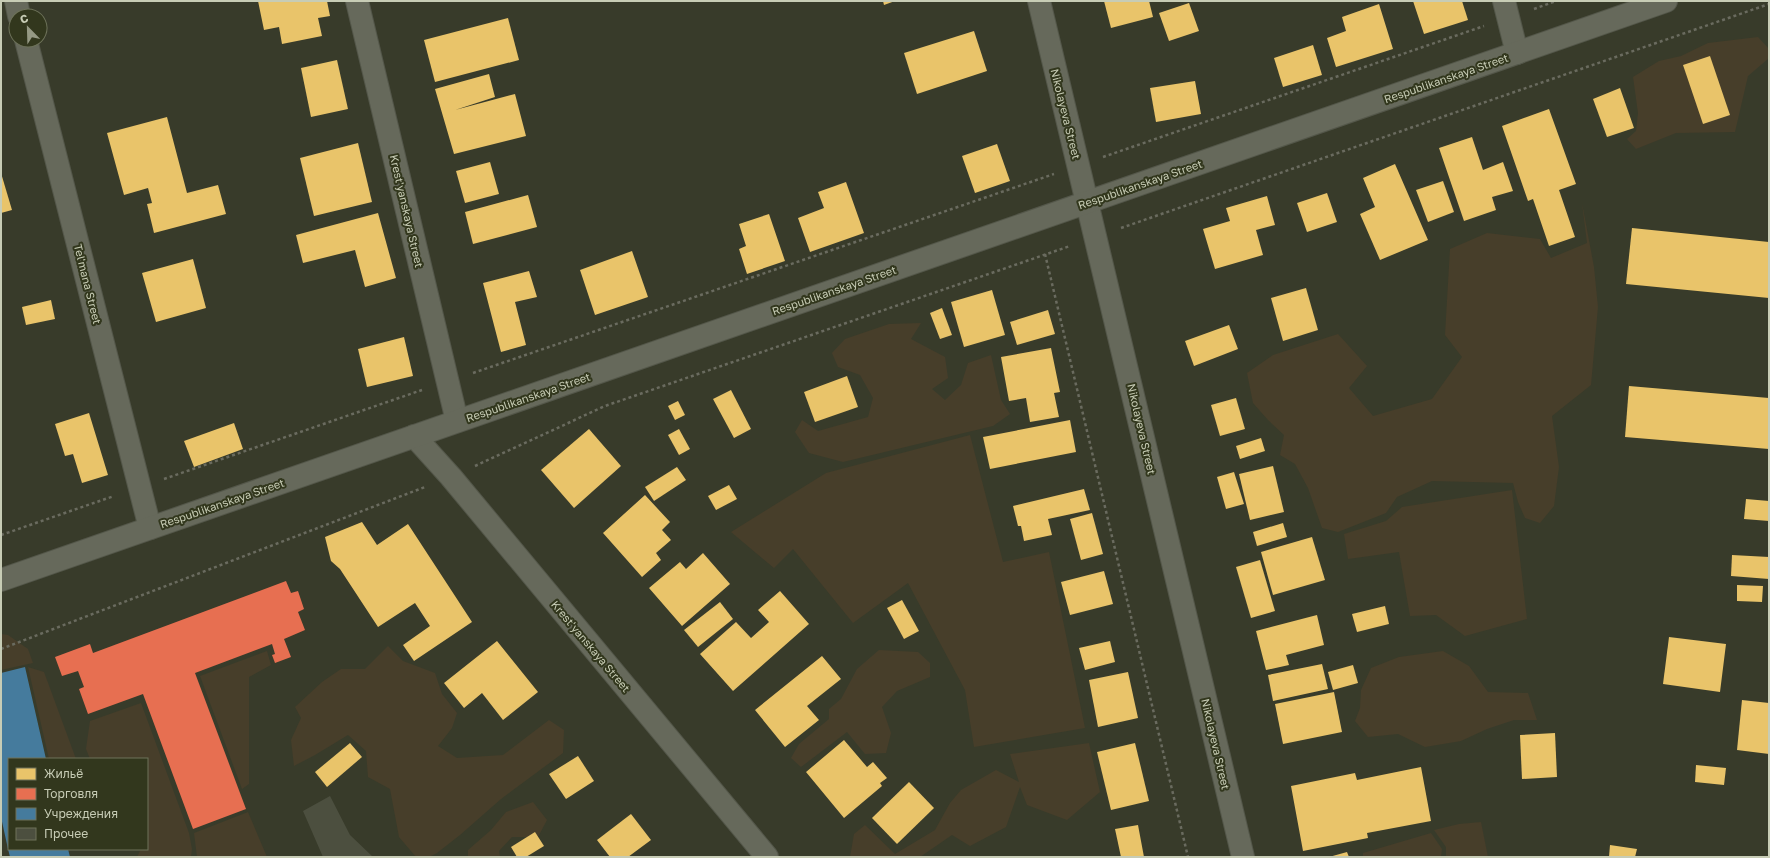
<svg xmlns="http://www.w3.org/2000/svg" width="1770" height="858" font-family="'Golos Text',sans-serif">
  <style>
    .green { fill: #473e2a }
    .homes { fill: #e9c46a }
    .shops { fill: #e76f51 }
    .public { fill: #457b9d }
    .building { fill: #4c4f3f }
    .lines { fill: none; stroke-linecap: round; stroke-linejoin: round }
    .minor-casing { stroke: #54574a; stroke-width: 24 }
    .path { stroke: #6a6b5f; stroke-width: 2.5; stroke-dasharray: 3 3; stroke-linecap: butt }
    .minor { stroke: #66695b; stroke-width: 22 }
    .labels { text-anchor: middle; dominant-baseline: central; stroke-width: 4; stroke-linejoin: round; paint-order: stroke }
    .street-label { font-size: 11px; fill: #c7ccb5; stroke: #32371d }
  </style>
  <rect width="100%" height="100%" fill="#383b2a"/>
  <g class="green">
    <path d="M 1758,37 L 1769,49 L 1769,58 L 1748,76 L 1735,132 L 1676,133 L 1636,149 L 1627,139 L 1636,131 L 1638,113 L 1633,77 L 1659,61 L 1681,56 L 1708,43 Z"/>
    <path d="M 1582,203 L 1594,267 L 1598,307 L 1591,385 L 1552,416 L 1559,467 L 1554,506 L 1540,523 L 1525,518 L 1518,502 L 1513,483 L 1432,481 L 1397,497 L 1386,513 L 1338,532 L 1322,528 L 1308,488 L 1295,464 L 1280,455 L 1284,435 L 1268,420 L 1253,403 L 1247,373 L 1273,355 L 1338,334 L 1367,366 L 1349,388 L 1373,416 L 1432,399 L 1462,357 L 1445,335 L 1450,249 L 1487,233 L 1540,239 L 1551,258 L 1587,243 Z"/>
    <path d="M 921,323 L 911,339 L 945,357 L 948,378 L 932,389 L 945,400 L 961,385 L 968,363 L 991,355 L 1001,400 L 1010,414 L 993,426 L 843,462 L 809,453 L 795,432 L 802,420 L 818,431 L 868,417 L 873,398 L 860,375 L 838,367 L 832,353 L 845,339 L 889,324 Z"/>
    <path d="M 970,435 L 1003,562 L 1049,552 L 1085,728 L 974,747 L 965,690 L 908,583 L 853,623 L 793,549 L 774,568 L 731,532 L 826,473 Z"/>
    <path d="M 1512,490 L 1527,619 L 1465,636 L 1436,615 L 1410,616 L 1399,552 L 1348,559 L 1344,534 L 1386,521 L 1402,507 Z"/>
    <path d="M 1,634 L 8,635 L 28,649 L 33,663 L 1,670 Z"/>
    <path d="M 388,646 L 403,661 L 435,673 L 442,694 L 457,713 L 452,728 L 438,746 L 457,758 L 503,755 L 549,720 L 564,730 L 563,753 L 501,799 L 460,835 L 437,853 L 429,857 L 416,857 L 399,837 L 390,789 L 368,777 L 366,751 L 348,735 L 315,755 L 294,766 L 291,740 L 301,718 L 295,707 L 322,682 L 341,669 L 365,669 Z"/>
    <path d="M 879,650 L 918,652 L 930,663 L 930,677 L 897,691 L 882,707 L 891,733 L 886,753 L 865,754 L 847,732 L 801,767 L 791,758 L 799,744 L 829,719 L 829,709 L 841,699 L 857,669 Z"/>
    <path d="M 267,651 L 271,665 L 249,677 L 249,784 L 242,789 L 200,676 Z"/>
    <path d="M 1443,651 L 1469,666 L 1488,692 L 1528,693 L 1537,720 L 1514,720 L 1487,729 L 1461,741 L 1425,747 L 1398,734 L 1368,737 L 1355,721 L 1360,708 L 1361,690 L 1371,668 L 1399,657 Z"/>
    <path d="M 28,667 L 44,672 L 76,759 L 49,759 Z"/>
    <path d="M 141,703 L 189,833 L 192,849 L 191,857 L 137,857 L 141,849 L 147,849 L 147,759 L 90,759 L 86,749 L 90,721 Z"/>
    <path d="M 1089,743 L 1100,792 L 1067,820 L 1027,805 L 1020,787 L 1006,827 L 970,846 L 952,835 L 920,857 L 850,857 L 854,834 L 865,825 L 895,854 L 935,830 L 950,803 L 961,790 L 996,770 L 1019,782 L 1010,754 Z"/>
    <path d="M 533,802 L 547,820 L 538,837 L 512,837 L 499,851 L 500,857 L 468,857 L 468,850 L 491,830 L 506,812 Z"/>
    <path d="M 248,812 L 267,857 L 197,857 L 194,833 Z"/>
    <path d="M 1481,822 L 1488,857 L 1446,857 L 1446,847 L 1434,830 L 1459,824 Z"/>
    <path d="M 1431,833 L 1442,849 L 1441,857 L 1363,857 L 1363,853 Z"/>
  </g>
  <g class="homes">
    <path d="M 258,1 L 327,1 L 330,16 L 318,18 L 322,36 L 282,44 L 279,27 L 264,30 Z"/>
    <path d="M 883,1 L 895,1 L 884,5 Z"/>
    <path d="M 1104,1 L 1149,1 L 1153,17 L 1111,28 Z"/>
    <path d="M 1413,1 L 1462,1 L 1468,20 L 1424,34 Z"/>
    <path d="M 1189,3 L 1199,31 L 1169,41 L 1159,13 Z"/>
    <path d="M 1379,4 L 1393,49 L 1336,67 L 1327,38 L 1346,31 L 1342,17 Z"/>
    <path d="M 508,18 L 519,60 L 435,82 L 424,40 Z"/>
    <path d="M 974,31 L 987,71 L 917,94 L 904,53 Z"/>
    <path d="M 1313,45 L 1322,75 L 1283,87 L 1274,58 Z"/>
    <path d="M 1710,56 L 1730,115 L 1703,124 L 1683,65 Z"/>
    <path d="M 337,60 L 348,109 L 311,117 L 301,68 Z"/>
    <path d="M 489,74 L 495,97 L 455,110 L 515,94 L 526,136 L 454,154 L 435,89 Z"/>
    <path d="M 1195,81 L 1201,114 L 1156,122 L 1150,88 Z"/>
    <path d="M 1620,88 L 1634,128 L 1607,137 L 1593,99 Z"/>
    <path d="M 1549,109 L 1576,184 L 1559,190 L 1575,237 L 1549,246 L 1533,199 L 1528,201 L 1502,126 Z"/>
    <path d="M 167,117 L 187,193 L 218,185 L 226,214 L 154,233 L 147,204 L 152,203 L 148,188 L 124,195 L 107,133 Z"/>
    <path d="M 1472,137 L 1483,170 L 1503,162 L 1513,191 L 1492,197 L 1496,210 L 1464,221 L 1439,148 Z"/>
    <path d="M 358,143 L 372,202 L 314,216 L 300,158 Z"/>
    <path d="M 997,144 L 1010,181 L 975,193 L 962,156 Z"/>
    <path d="M 490,162 L 499,194 L 465,203 L 456,171 Z"/>
    <path d="M 1395,164 L 1428,240 L 1380,260 L 1360,214 L 1375,207 L 1363,178 Z"/>
    <path d="M 1,173 L 12,210 L 1,213 Z"/>
    <path d="M 1443,181 L 1454,212 L 1428,222 L 1416,190 Z"/>
    <path d="M 846,182 L 864,233 L 810,252 L 798,218 L 824,208 L 818,192 Z"/>
    <path d="M 1327,193 L 1337,222 L 1307,232 L 1297,203 Z"/>
    <path d="M 528,195 L 537,227 L 473,244 L 465,212 Z"/>
    <path d="M 1267,196 L 1275,225 L 1256,230 L 1263,255 L 1215,269 L 1203,229 L 1230,221 L 1226,208 Z"/>
    <path d="M 378,213 L 396,278 L 365,287 L 355,250 L 303,263 L 296,235 Z"/>
    <path d="M 769,214 L 785,261 L 747,274 L 739,249 L 746,246 L 739,224 Z"/>
    <path d="M 1632,228 L 1769,242 L 1769,298 L 1626,284 Z"/>
    <path d="M 632,251 L 648,297 L 595,315 L 580,270 Z"/>
    <path d="M 193,259 L 206,308 L 156,322 L 142,273 Z"/>
    <path d="M 529,271 L 537,297 L 515,302 L 526,345 L 501,352 L 483,283 Z"/>
    <path d="M 1306,288 L 1318,330 L 1283,341 L 1271,298 Z"/>
    <path d="M 992,290 L 1005,335 L 964,347 L 951,302 Z"/>
    <path d="M 51,300 L 55,319 L 26,325 L 22,307 Z"/>
    <path d="M 942,308 L 952,335 L 940,339 L 930,313 Z"/>
    <path d="M 1048,310 L 1055,334 L 1017,345 L 1010,322 Z"/>
    <path d="M 1229,325 L 1238,349 L 1194,366 L 1185,341 Z"/>
    <path d="M 404,337 L 413,376 L 367,387 L 358,349 Z"/>
    <path d="M 1051,348 L 1060,392 L 1054,393 L 1059,417 L 1030,422 L 1026,398 L 1009,401 L 1001,357 Z"/>
    <path d="M 847,376 L 858,407 L 815,422 L 804,392 Z"/>
    <path d="M 1629,386 L 1769,398 L 1769,449 L 1625,437 Z"/>
    <path d="M 731,390 L 751,429 L 734,438 L 713,399 Z"/>
    <path d="M 1236,398 L 1245,429 L 1220,436 L 1211,405 Z"/>
    <path d="M 678,401 L 685,415 L 675,420 L 668,406 Z"/>
    <path d="M 89,413 L 108,475 L 82,483 L 73,454 L 65,456 L 55,424 Z"/>
    <path d="M 1070,420 L 1076,452 L 990,469 L 983,437 Z"/>
    <path d="M 234,423 L 243,449 L 194,467 L 184,441 Z"/>
    <path d="M 589,429 L 621,466 L 574,508 L 541,470 Z"/>
    <path d="M 679,429 L 690,449 L 679,455 L 668,435 Z"/>
    <path d="M 1261,438 L 1265,451 L 1240,459 L 1236,446 Z"/>
    <path d="M 1273,466 L 1284,512 L 1250,520 L 1239,474 Z"/>
    <path d="M 677,467 L 686,480 L 654,501 L 645,487 Z"/>
    <path d="M 1234,472 L 1244,504 L 1226,509 L 1217,477 Z"/>
    <path d="M 729,485 L 737,499 L 716,510 L 708,496 Z"/>
    <path d="M 1084,489 L 1090,510 L 1048,519 L 1052,535 L 1024,541 L 1021,526 L 1018,526 L 1013,506 Z"/>
    <path d="M 645,495 L 670,522 L 662,530 L 671,540 L 656,553 L 661,560 L 642,577 L 603,533 Z"/>
    <path d="M 1746,499 L 1769,501 L 1769,521 L 1744,519 Z"/>
    <path d="M 1092,513 L 1103,554 L 1081,560 L 1070,519 Z"/>
    <path d="M 362,522 L 377,545 L 408,524 L 472,622 L 414,661 L 403,645 L 430,626 L 415,603 L 378,627 L 340,569 L 331,561 L 325,537 Z"/>
    <path d="M 1283,523 L 1287,537 L 1257,546 L 1253,532 Z"/>
    <path d="M 1312,537 L 1325,580 L 1273,595 L 1261,552 Z"/>
    <path d="M 703,553 L 730,584 L 682,626 L 649,588 L 680,562 L 686,569 Z"/>
    <path d="M 1732,555 L 1769,557 L 1769,579 L 1731,576 Z"/>
    <path d="M 1260,560 L 1275,611 L 1251,618 L 1236,567 Z"/>
    <path d="M 1104,571 L 1113,604 L 1070,615 L 1061,582 Z"/>
    <path d="M 1737,585 L 1763,586 L 1762,602 L 1737,601 Z"/>
    <path d="M 780,591 L 809,624 L 733,691 L 700,654 L 736,622 L 751,638 L 769,622 L 758,610 Z"/>
    <path d="M 902,600 L 919,631 L 904,639 L 887,608 Z"/>
    <path d="M 720,602 L 733,619 L 698,647 L 684,630 Z"/>
    <path d="M 1385,606 L 1389,624 L 1357,632 L 1352,614 Z"/>
    <path d="M 1317,615 L 1324,645 L 1286,655 L 1289,665 L 1266,670 L 1256,631 Z"/>
    <path d="M 1669,637 L 1726,644 L 1720,692 L 1663,684 Z"/>
    <path d="M 497,641 L 538,692 L 503,720 L 482,693 L 464,708 L 444,683 Z"/>
    <path d="M 1110,641 L 1115,662 L 1085,670 L 1079,648 Z"/>
    <path d="M 822,656 L 841,679 L 807,706 L 819,720 L 785,747 L 755,710 Z"/>
    <path d="M 1322,664 L 1328,689 L 1273,701 L 1268,675 Z"/>
    <path d="M 1353,665 L 1358,683 L 1333,690 L 1328,672 Z"/>
    <path d="M 1128,672 L 1138,718 L 1098,727 L 1089,680 Z"/>
    <path d="M 1334,692 L 1342,732 L 1283,744 L 1275,704 Z"/>
    <path d="M 1742,700 L 1769,703 L 1769,754 L 1737,750 Z"/>
    <path d="M 1555,733 L 1557,777 L 1522,779 L 1520,735 Z"/>
    <path d="M 844,740 L 867,767 L 873,762 L 887,778 L 880,783 L 882,786 L 844,818 L 806,772 Z"/>
    <path d="M 350,743 L 362,757 L 327,787 L 315,772 Z"/>
    <path d="M 1135,743 L 1149,801 L 1111,810 L 1097,752 Z"/>
    <path d="M 578,756 L 594,781 L 566,799 L 549,774 Z"/>
    <path d="M 1696,765 L 1726,768 L 1724,785 L 1695,782 Z"/>
    <path d="M 1421,767 L 1431,821 L 1367,833 L 1368,838 L 1303,851 L 1291,786 L 1355,773 L 1357,780 Z"/>
    <path d="M 909,782 L 934,808 L 897,844 L 872,818 Z"/>
    <path d="M 631,814 L 651,840 L 628,857 L 610,857 L 597,840 Z"/>
    <path d="M 1138,825 L 1144,857 L 1121,857 L 1115,829 Z"/>
    <path d="M 535,832 L 544,846 L 526,857 L 517,857 L 511,847 Z"/>
    <path d="M 1610,845 L 1637,849 L 1635,857 L 1609,857 Z"/>
    <path d="M 1347,852 L 1349,857 L 1329,857 Z"/>
  </g>
  <path class="shops" d="M 286,581 L 291,593 L 298,591 L 304,609 L 298,612 L 305,630 L 284,639 L 291,657 L 275,663 L 272,655 L 275,654 L 272,644 L 195,673 L 246,809 L 193,829 L 143,694 L 88,714 L 79,689 L 84,687 L 78,671 L 62,676 L 55,657 L 90,644 L 93,653 Z"/>
  <g class="public">
    <path d="M 25,667 L 46,759 L 9,759 L 8,849 L 1,817 L 1,673 Z"/>
    <path d="M 8,849 L 68,849 L 70,857 L 10,857 Z"/>
  </g>
  <path class="building" d="M 330,796 L 350,835 L 373,857 L 323,857 L 303,811 Z"/>
  <g class="lines">
    <g class="minor-casing">
      <g id="minor">
        <path d="M 16,1 L 19,16"/>
        <path d="M 357,1 L 457,421"/>
        <path d="M 1039,1 L 1243,857"/>
        <path d="M 1504,1 L 1517,53"/>
        <path d="M 26,40 L 150,528"/>
        <path d="M 414,436 L 451,477 L 767,857"/>
        <path d="M 1,580 L 1666,1"/>
      </g>
    </g>
    <g class="path">
      <path d="M 1534,9 L 1556,1"/>
      <path d="M 1103,157 L 1484,26"/>
      <path d="M 1121,228 L 1769,4"/>
      <path d="M 1045,254 L 1188,857"/>
      <path d="M 473,373 L 1054,174"/>
      <path d="M 475,466 L 605,406 L 1070,246"/>
      <path d="M 164,479 L 422,390"/>
      <path d="M 1,535 L 114,496"/>
      <path d="M 1,649 L 425,487"/>
    </g>
    <use href="#minor" class="minor"/>
  </g>
  <g class="labels">
    <g class="street-label">
      <text transform="translate(1446 78) rotate(-19)">Respublikanskaya Street</text>
      <text transform="translate(1066 114) rotate(76)">Nikolayeva Street</text>
      <text transform="translate(1140 184) rotate(-19)">Respublikanskaya Street</text>
      <text transform="translate(407 211) rotate(77)">Krest'yanskaya Street</text>
      <text transform="translate(88 284) rotate(76)">Tel'mana Street</text>
      <text transform="translate(834 290) rotate(-19)">Respublikanskaya Street</text>
      <text transform="translate(528 397) rotate(-19)">Respublikanskaya Street</text>
      <text transform="translate(1142 429) rotate(77)">Nikolayeva Street</text>
      <text transform="translate(222 503) rotate(-19)">Respublikanskaya Street</text>
      <text transform="translate(591 646) rotate(50)">Krest'yanskaya Street</text>
      <text transform="translate(1216 744) rotate(77)">Nikolayeva Street</text>
    </g>
  </g>
  <rect width="1770" height="858" fill="none" stroke="#c7ccb5" stroke-width="4"/>
  <rect x="8" y="758" width="140" height="92" fill="#32371d" stroke="#6e735a"/>
  <rect x="16" y="768" width="20" height="12" fill="#e9c46a" stroke="#6e735a"/>
  <text x="44" y="778" font-size="12" fill="#c7ccb5">Жильё</text>
  <rect x="16" y="788" width="20" height="12" fill="#e76f51" stroke="#6e735a"/>
  <text x="44" y="798" font-size="12" fill="#c7ccb5">Торговля</text>
  <rect x="16" y="808" width="20" height="12" fill="#457b9d" stroke="#6e735a"/>
  <text x="44" y="818" font-size="12" fill="#c7ccb5">Учреждения</text>
  <rect x="16" y="828" width="20" height="12" fill="#4c4f3f" stroke="#6e735a"/>
  <text x="44" y="838" font-size="12" fill="#c7ccb5">Прочее</text>
  <g transform="translate(28 28) rotate(337)"><circle r="19" fill="#32371d" stroke="#6e735a"/>
  <path d="M0-3L7 15L0 10L-7 15Z" fill="#959984"/>
  <text y="-6" font-size="11" font-weight="bold" text-anchor="middle" fill="#c7ccb5">С</text>
  </g>
</svg>
